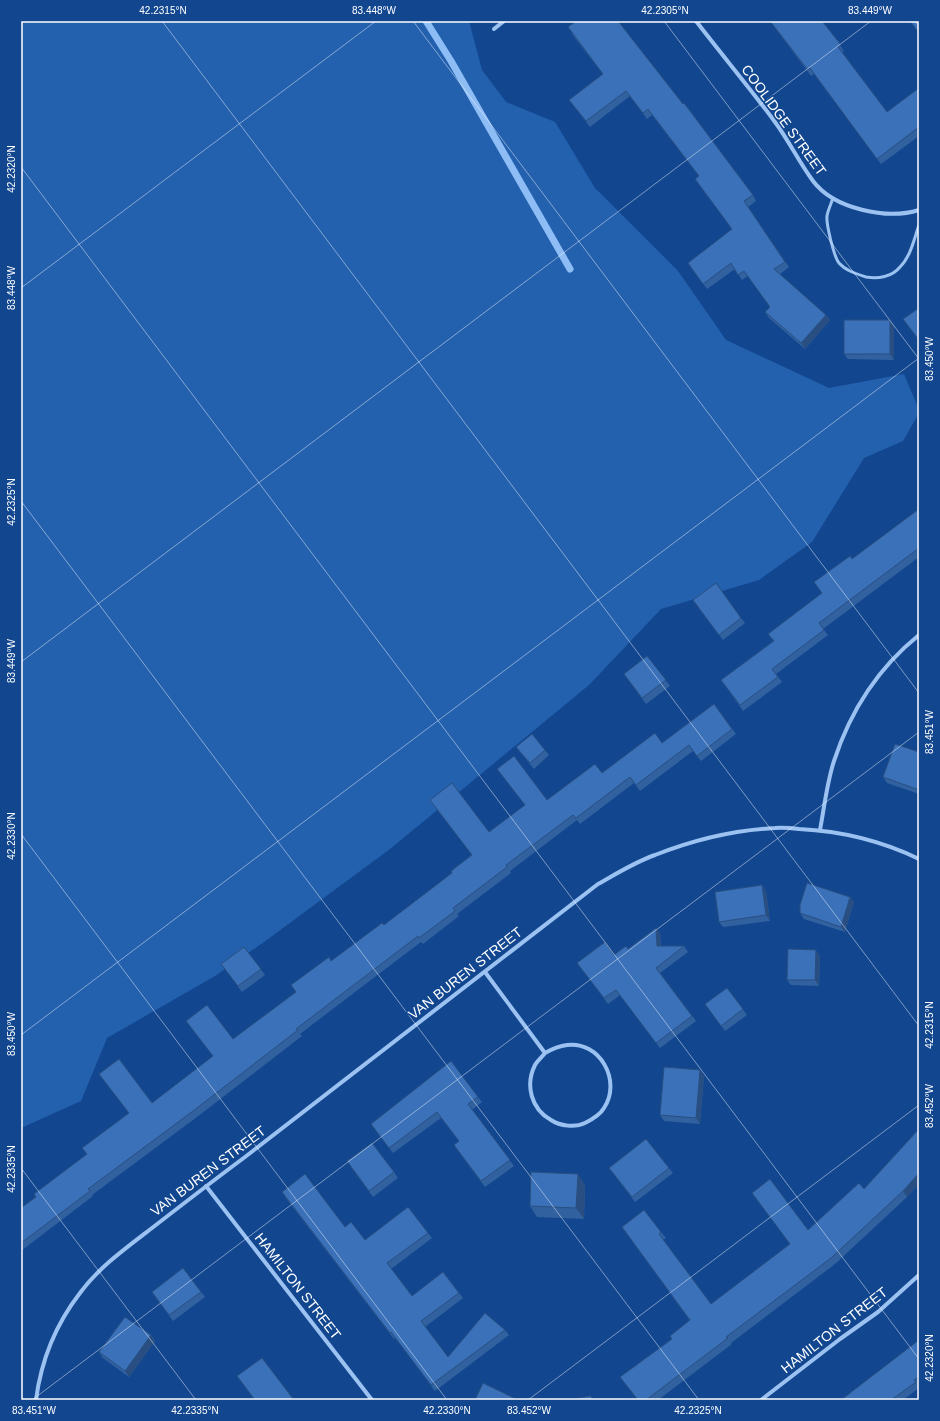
<svg xmlns="http://www.w3.org/2000/svg" width="940" height="1421" font-family="Arial,sans-serif">
  <style>
    .green { fill: #2361af }
    .lines { fill: none; stroke-linecap: round; stroke-linejoin: round }
    .stream { stroke: #8ebdf5; stroke-width: 7 }
    .service { stroke: #9cc2f2; stroke-width: 3 }
    .minor { stroke: #9cc2f2; stroke-width: 4 }
    .wall { fill: #32619f }
    .shaded-wall { fill: #294f82 }
    .building { fill: #3a71b9; stroke: #294f82 }
    .ticks { fill: none; stroke: #fff; stroke-width: 1; stroke-opacity: 0.45 }
    .labels { text-anchor: middle; dominant-baseline: central; stroke-width: 3; stroke-linejoin: round; paint-order: stroke }
    .street-label { font-size: 14px; fill: #fff; stroke: #124790 }
    .neatline { fill: none; stroke: #fff; stroke-width: 1.5 }
    .ticks-label { font-size: 10px; text-anchor: middle; fill: #fff }
  </style>
  <rect width="100%" height="100%" fill="#124790"/>
  <path class="green" d="M 21,21 L 469,21 L 482,70 L 506,102 L 555,122 L 595,188 L 678,271 L 726,340 L 829,388 L 904,374 L 919,410 L 919,413 L 903,441 L 864,458 L 812,542 L 759,580 L 661,609 L 589,685 L 390,849 L 264,942 L 215,976 L 107,1038 L 81,1101 L 21,1128 Z"/>
  <g class="lines">
    <path class="stream" d="M 426,21 L 451,61 L 570,269"/>
    <path class="service" d="M 833,198 C 831,204 828,210 827,216 C 826,224 834,257 839,263 C 846,271 857,274 866,277 C 878,279 892,277 900,267 C 911,256 914,239 919,225"/>
    <g class="minor">
      <path d="M 696,21 C 722,55 750,88 775,122 C 789,141 799,162 813,181 C 834,209 887,220 919,210"/>
      <path d="M 494,29 L 504,21"/>
      <path d="M 820,830 C 824,809 827,782 834,761 C 850,712 878,668 919,635"/>
      <path d="M 485,972 L 545,1053 C 542,1057 537,1061 535,1065 C 525,1085 531,1109 551,1120 C 560,1126 575,1128 585,1123 C 593,1119 600,1115 604,1108 C 622,1081 600,1041 567,1045 C 559,1046 552,1049 545,1053"/>
      <path d="M 206,1186 L 372,1400"/>
      <path d="M 36,1400 C 41,1361 56,1324 80,1293 C 99,1267 126,1248 152,1228 C 183,1204 214,1180 245,1157 C 363,1066 480,974 598,884 C 616,874 635,862 655,855 C 693,840 734,830 775,828 C 783,827 791,828 799,829 C 840,831 882,841 919,859"/>
      <path d="M 761,1400 L 840,1339 L 878,1312 L 919,1275"/>
    </g>
  </g>
  <g class="wall">
    <path d="M 770,21 L 822,21 L 844,51 L 842,52 L 887,112 L 919,88 L 919,136 L 881,164 L 814,74 L 811,76 Z"/>
    <path d="M 571,33 L 753,195 L 756,201 L 748,207 L 789,267 L 780,274 L 826,315 L 830,320 L 805,349 L 769,318 L 765,312 L 770,307 L 748,276 L 742,280 L 735,269 L 707,289 L 688,263 L 732,230 L 699,176 L 652,115 L 647,119 L 630,96 L 590,127 L 569,100 L 603,74 Z"/>
    <path d="M 890,320 L 894,326 L 894,360 L 848,359 L 844,354 Z"/>
    <path d="M 919,509 L 919,557 L 823,629 L 828,635 L 776,674 L 782,682 L 743,711 L 721,680 L 773,641 L 822,593 L 852,559 Z"/>
    <path d="M 697,606 L 741,618 L 745,623 L 723,640 Z"/>
    <path d="M 647,656 L 670,686 L 646,704 L 624,674 Z"/>
    <path d="M 714,704 L 736,734 L 701,761 L 693,751 L 640,791 L 634,783 L 580,824 L 577,820 L 510,871 L 511,873 L 457,914 L 459,916 L 423,944 L 421,942 L 355,992 L 300,1034 L 302,1036 L 197,1117 L 92,1195 L 93,1196 L 21,1251 L 21,1208 L 36,1197 L 152,1103 L 213,1057 L 233,1039 L 296,992 L 331,961 L 384,925 L 452,873 L 471,855 L 489,832 L 547,800 L 662,743 Z"/>
    <path d="M 516,747 L 545,750 L 549,755 L 534,769 Z"/>
    <path d="M 919,752 L 919,794 L 887,783 L 883,777 Z"/>
    <path d="M 766,891 L 770,921 L 723,927 L 719,922 Z"/>
    <path d="M 850,897 L 854,902 L 845,932 L 804,919 L 800,913 Z"/>
    <path d="M 656,928 L 660,933 L 661,946 L 684,946 L 688,952 L 660,973 L 696,1021 L 660,1048 L 620,995 L 608,1004 L 581,968 L 614,955 L 628,949 Z"/>
    <path d="M 244,947 L 265,975 L 242,992 L 221,964 Z"/>
    <path d="M 820,956 L 819,986 L 791,985 L 787,980 Z"/>
    <path d="M 727,988 L 747,1015 L 725,1031 L 705,1004 Z"/>
    <path d="M 704,1076 L 700,1124 L 664,1121 L 660,1115 Z"/>
    <path d="M 478,1097 L 482,1102 L 472,1110 L 514,1166 L 485,1187 L 458,1151 L 459,1141 L 441,1118 L 393,1153 L 371,1124 Z"/>
    <path d="M 919,1129 L 919,1184 L 907,1197 L 835,1264 L 731,1343 L 732,1344 L 658,1400 L 637,1400 L 672,1339 L 690,1321 L 622,1227 L 661,1232 L 666,1238 L 663,1240 L 711,1304 L 808,1230 L 864,1189 Z"/>
    <path d="M 351,1167 L 394,1172 L 398,1178 L 373,1197 Z"/>
    <path d="M 609,1168 L 669,1168 L 673,1173 L 635,1202 Z"/>
    <path d="M 585,1185 L 584,1219 L 537,1217 L 530,1206 Z"/>
    <path d="M 285,1197 L 365,1240 L 408,1207 L 432,1238 L 391,1269 L 412,1296 L 443,1272 L 463,1298 L 425,1327 L 448,1357 L 505,1330 L 509,1335 L 435,1391 L 395,1338 L 394,1339 Z"/>
    <path d="M 183,1268 L 205,1297 L 173,1321 L 152,1292 Z"/>
    <path d="M 151,1335 L 155,1341 L 129,1377 L 103,1358 L 99,1352 Z"/>
    <path d="M 919,1340 L 919,1385 L 918,1386 L 919,1388 L 903,1400 L 841,1400 Z"/>
  </g>
  <g class="shaded-wall">
    <path d="M 826,315 L 830,320 L 805,349 L 801,343 Z"/>
    <path d="M 890,320 L 894,326 L 894,360 L 890,354 Z"/>
    <path d="M 762,885 L 766,891 L 770,921 L 766,915 Z"/>
    <path d="M 850,897 L 854,902 L 845,932 L 841,927 Z"/>
    <path d="M 656,928 L 660,933 L 661,951 L 657,946 Z"/>
    <path d="M 816,950 L 820,956 L 819,986 L 815,980 Z"/>
    <path d="M 700,1070 L 704,1076 L 700,1124 L 696,1118 Z"/>
    <path d="M 919,1173 L 919,1184 L 907,1197 L 903,1191 Z"/>
    <path d="M 578,1174 L 585,1185 L 584,1219 L 576,1208 Z"/>
    <path d="M 151,1335 L 155,1341 L 129,1377 L 125,1371 Z"/>
  </g>
  <g class="building">
    <path d="M 576,21 L 618,21 L 683,104 L 684,103 L 753,195 L 744,201 L 785,262 L 774,269 L 826,315 L 801,343 L 765,312 L 770,307 L 744,271 L 738,275 L 731,263 L 703,284 L 688,263 L 732,229 L 695,179 L 699,176 L 648,109 L 643,113 L 626,91 L 586,121 L 569,100 L 603,74 L 568,27 Z"/>
    <path d="M 770,21 L 822,21 L 841,45 L 838,47 L 887,112 L 919,88 L 919,127 L 877,159 L 810,68 L 808,70 Z"/>
    <path d="M 910,21 L 919,21 L 919,33 Z"/>
    <path d="M 919,308 L 919,340 L 903,319 Z"/>
    <rect x="844" y="320" width="46" height="34"/>
    <path d="M 919,509 L 919,548 L 819,623 L 824,630 L 772,669 L 778,677 L 740,705 L 721,680 L 774,641 L 768,634 L 822,593 L 814,582 L 850,556 L 852,559 Z"/>
    <path d="M 716,583 L 741,618 L 719,635 L 693,600 Z"/>
    <path d="M 647,656 L 666,680 L 642,698 L 624,674 Z"/>
    <path d="M 714,704 L 732,729 L 697,756 L 689,745 L 636,785 L 630,777 L 576,818 L 573,815 L 506,865 L 507,867 L 453,908 L 455,911 L 419,938 L 418,936 L 351,987 L 296,1029 L 298,1030 L 193,1111 L 88,1189 L 90,1191 L 21,1243 L 21,1208 L 36,1197 L 34,1194 L 87,1154 L 82,1148 L 129,1113 L 99,1074 L 119,1059 L 152,1103 L 213,1056 L 186,1021 L 207,1005 L 233,1039 L 296,992 L 291,985 L 329,957 L 331,961 L 382,923 L 384,925 L 452,873 L 451,871 L 472,855 L 430,800 L 452,783 L 489,832 L 525,805 L 497,769 L 514,756 L 547,800 L 595,764 L 602,773 L 655,733 L 662,743 Z"/>
    <path d="M 532,734 L 545,750 L 530,763 L 516,747 Z"/>
    <path d="M 895,744 L 919,752 L 919,790 L 883,777 Z"/>
    <path d="M 807,883 L 850,897 L 841,927 L 800,913 L 800,905 Z"/>
    <path d="M 762,885 L 766,915 L 719,922 L 715,892 Z"/>
    <path d="M 656,928 L 657,946 L 684,946 L 656,968 L 692,1016 L 656,1043 L 616,990 L 604,998 L 577,963 L 605,942 L 614,955 L 626,946 L 628,949 Z"/>
    <path d="M 244,947 L 261,969 L 238,986 L 221,964 Z"/>
    <path d="M 788,949 L 816,950 L 815,980 L 787,980 Z"/>
    <path d="M 727,988 L 743,1009 L 721,1026 L 705,1004 Z"/>
    <path d="M 451,1061 L 478,1097 L 468,1104 L 510,1160 L 481,1181 L 454,1145 L 459,1141 L 437,1112 L 389,1148 L 371,1124 Z"/>
    <path d="M 664,1067 L 700,1070 L 696,1118 L 660,1115 Z"/>
    <path d="M 919,1129 L 919,1173 L 903,1191 L 831,1258 L 726,1337 L 728,1338 L 646,1400 L 638,1400 L 620,1377 L 672,1339 L 670,1336 L 690,1320 L 622,1227 L 644,1210 L 661,1232 L 659,1234 L 711,1304 L 790,1244 L 752,1193 L 770,1179 L 808,1230 L 859,1183 L 864,1189 Z"/>
    <path d="M 646,1139 L 669,1168 L 632,1197 L 609,1168 Z"/>
    <path d="M 372,1143 L 394,1172 L 369,1191 L 347,1161 Z"/>
    <path d="M 531,1172 L 578,1174 L 576,1208 L 530,1206 Z"/>
    <path d="M 305,1174 L 345,1227 L 351,1222 L 365,1240 L 408,1207 L 428,1233 L 387,1263 L 412,1296 L 443,1272 L 459,1293 L 421,1321 L 448,1357 L 485,1313 L 505,1330 L 431,1385 L 391,1332 L 390,1333 L 282,1192 Z"/>
    <path d="M 183,1268 L 201,1292 L 169,1315 L 152,1292 Z"/>
    <path d="M 125,1317 L 151,1335 L 125,1371 L 99,1352 Z"/>
    <path d="M 919,1340 L 919,1377 L 914,1380 L 916,1382 L 891,1400 L 841,1400 Z"/>
    <path d="M 262,1358 L 294,1400 L 255,1400 L 237,1376 Z"/>
    <path d="M 483,1383 L 518,1400 L 475,1400 Z"/>
    <path d="M 591,1396 L 592,1400 L 567,1400 Z"/>
  </g>
  <path class="ticks" d="M 162,21 L 919,1026M 413,21 L 919,693M 664,21 L 919,359M 915,21 L 919,26M 21,167 L 919,1359M 21,288 L 376,21M 21,501 L 699,1400M 21,662 L 871,21M 21,834 L 447,1400M 21,1035 L 919,358M 21,1168 L 196,1400M 32,1400 L 919,732M 528,1400 L 919,1105"/>
  <g class="labels">
    <g class="street-label">
      <text transform="translate(784 120) rotate(54)">COOLIDGE STREET</text>
      <text transform="translate(465 973) rotate(-38)">VAN BUREN STREET</text>
      <text transform="translate(208 1171) rotate(-37)">VAN BUREN STREET</text>
      <text transform="translate(298 1286) rotate(52)">HAMILTON STREET</text>
      <text transform="translate(834 1330) rotate(-38)">HAMILTON STREET</text>
    </g>
  </g>
  <rect width="940" height="1421" fill="none" stroke="#124790" stroke-width="44"/>
  <rect x="22" y="22" width="896" height="1377" class="neatline"/>
  <g class="ticks-label">
    <text x="163" y="14">42.2315°N</text>
    <text x="374" y="14">83.448°W</text>
    <text x="665" y="14">42.2305°N</text>
    <text x="870" y="14">83.449°W</text>
    <text transform="translate(11 169) rotate(-90)" y="4">42.2320°N</text>
    <text transform="translate(11 288) rotate(-90)" y="4">83.448°W</text>
    <text transform="translate(929 359) rotate(-90)" y="4">83.450°W</text>
    <text transform="translate(11 502) rotate(-90)" y="4">42.2325°N</text>
    <text transform="translate(11 661) rotate(-90)" y="4">83.449°W</text>
    <text transform="translate(929 732) rotate(-90)" y="4">83.451°W</text>
    <text transform="translate(11 836) rotate(-90)" y="4">42.2330°N</text>
    <text transform="translate(929 1025) rotate(-90)" y="4">42.2315°N</text>
    <text transform="translate(11 1034) rotate(-90)" y="4">83.450°W</text>
    <text transform="translate(929 1106) rotate(-90)" y="4">83.452°W</text>
    <text transform="translate(11 1169) rotate(-90)" y="4">42.2335°N</text>
    <text transform="translate(929 1358) rotate(-90)" y="4">42.2320°N</text>
    <text x="34" y="1414">83.451°W</text>
    <text x="195" y="1414">42.2335°N</text>
    <text x="447" y="1414">42.2330°N</text>
    <text x="529" y="1414">83.452°W</text>
    <text x="698" y="1414">42.2325°N</text>
  </g>
</svg>
